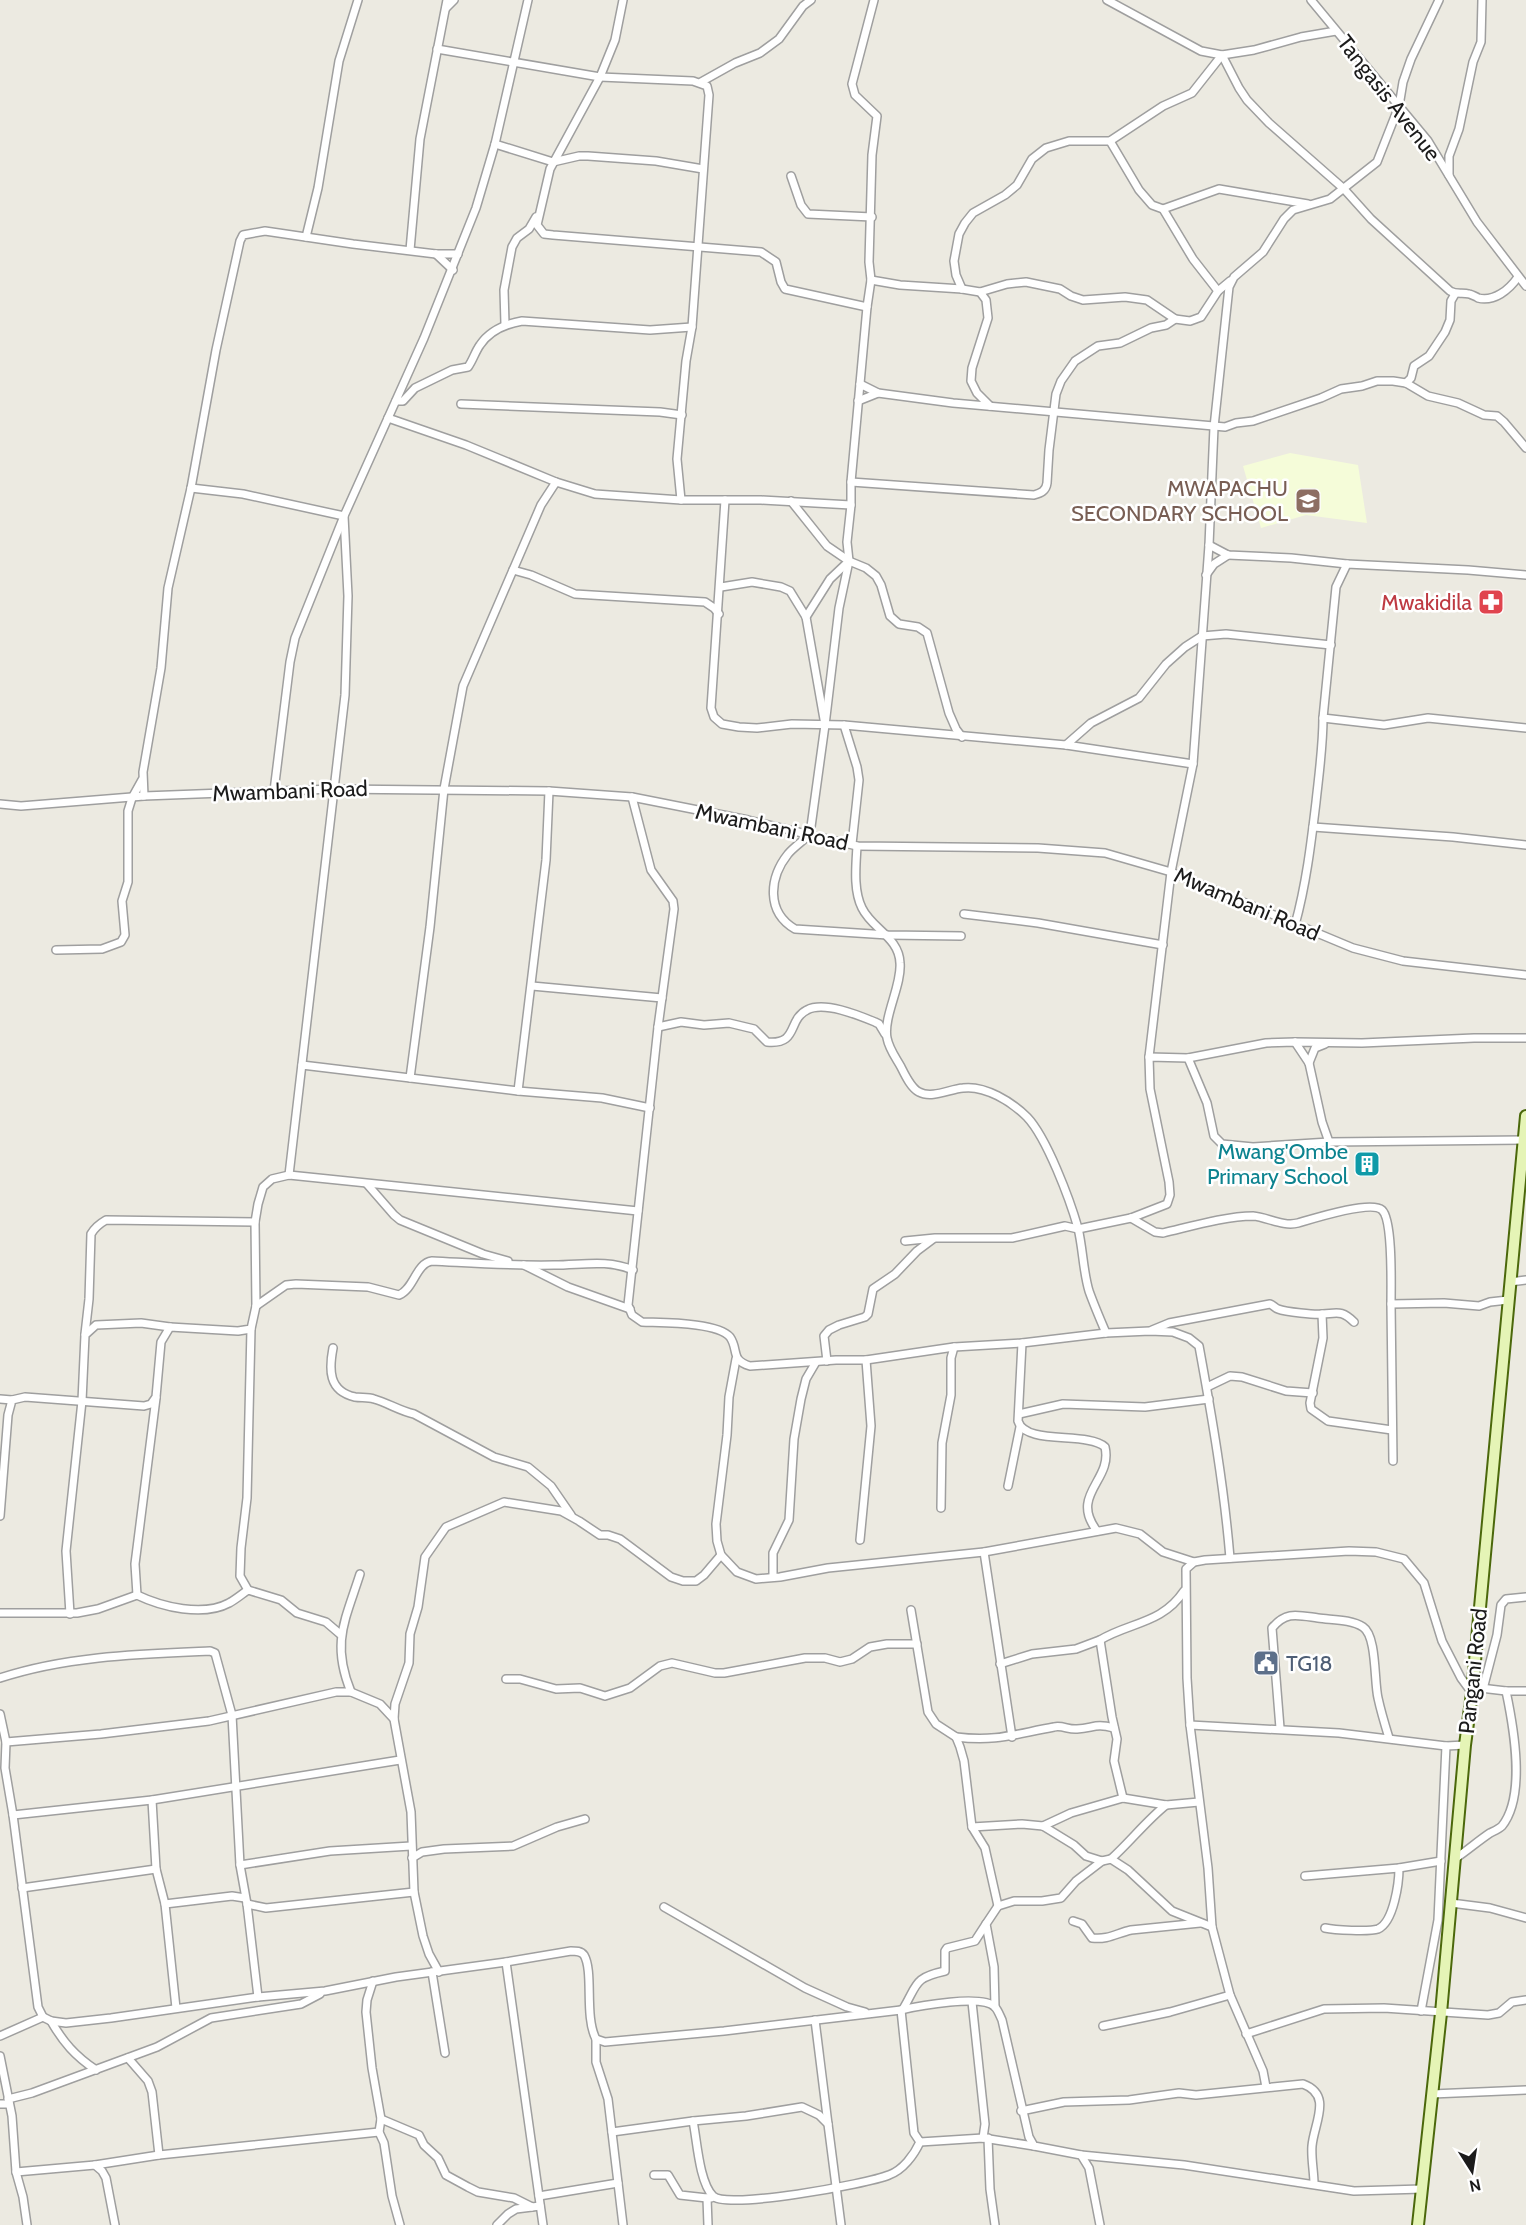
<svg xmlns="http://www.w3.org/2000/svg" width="1526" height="2225" font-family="Cabin,sans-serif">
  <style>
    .education { fill: #f5fcd9 }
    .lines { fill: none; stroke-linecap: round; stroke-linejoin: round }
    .minor-casing { stroke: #9f9f9f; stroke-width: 10 }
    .secondary-casing { stroke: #4b680b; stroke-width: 14 }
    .minor { stroke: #fff; stroke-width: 7 }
    .secondary { stroke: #e5f4b6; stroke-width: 10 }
    .labels { text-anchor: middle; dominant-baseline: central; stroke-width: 5; stroke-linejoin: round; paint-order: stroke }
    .street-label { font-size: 22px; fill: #1b1b1b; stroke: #fff }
    .education-label { font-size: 22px; fill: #785e54; stroke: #fff; text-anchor: end }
    .health-label { font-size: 22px; fill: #be3a42; stroke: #fff; text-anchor: end }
    .culture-label { font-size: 22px; fill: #0d838f; stroke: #fff; text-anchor: end }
    .service-label { font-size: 22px; fill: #4e5e75; stroke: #fff; text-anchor: start }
  </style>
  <rect width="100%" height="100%" fill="#eceae1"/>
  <path class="education" d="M 1290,453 L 1358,465 L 1367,523 L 1306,515 L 1261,528 L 1243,466 Z"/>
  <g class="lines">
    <g class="minor-casing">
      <g id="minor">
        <path d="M 623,0 L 615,40 L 600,77 L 550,169 L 537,225 L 544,234 L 553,235 L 761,252 L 776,262 L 781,282 L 785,289 L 867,307"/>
        <path d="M 1107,0 L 1201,51 L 1222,55 L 1239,88 L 1247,100 L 1269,123 L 1344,189 L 1371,219 L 1450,291 C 1457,295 1462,292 1469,294 C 1470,294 1477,297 1478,298 C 1494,302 1509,290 1518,277"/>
        <path d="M 1311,0 L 1428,141 L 1477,222 L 1526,286"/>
        <path d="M 446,8 L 454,0"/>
        <path d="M 437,49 L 600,77 L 693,81 L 707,86 L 709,95 L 692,327 L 686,361 L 677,459 L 681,500"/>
        <path d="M 701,82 L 735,63 L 760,53 L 779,39 L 803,6 L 811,0"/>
        <path d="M 1110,141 L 1139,190 L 1152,205 L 1163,209 L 1193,259 L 1218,291"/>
        <path d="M 495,144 L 553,162 L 579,156 L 588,156 L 656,161 L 703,169"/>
        <path d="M 1449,175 L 1449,156 L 1459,129 L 1473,62 L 1481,42 L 1482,0"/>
        <path d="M 791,176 L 801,205 L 808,214 L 872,217"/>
        <path d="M 1163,209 L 1219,189 L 1308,204"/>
        <path d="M 306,237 L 318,188 L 339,61 L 358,0"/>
        <path d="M 410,250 L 420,139 L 447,0"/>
        <path d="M 436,254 L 453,270"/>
        <path d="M 871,280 L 900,285 L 962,289 L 980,292 L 986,300 L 988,318 L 972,368 L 971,381 L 977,393 L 990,406"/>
        <path d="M 962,289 L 956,275 L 954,261 L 959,234 L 965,223 L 973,213 L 1005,195 L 1017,185 L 1032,159 L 1046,148 L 1069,141 L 1110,141 L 1163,106 L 1192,93 L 1222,55 L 1254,50 L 1301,37 L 1336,31"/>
        <path d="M 980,292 L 1007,284 L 1026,282 L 1060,289 L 1071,296 L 1083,300 L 1125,297 L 1147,300 L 1175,319 L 1190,321 L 1201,317 L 1218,291 L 1230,281"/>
        <path d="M 505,324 L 504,290 L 512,247 L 517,238 L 529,229 L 536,217"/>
        <path d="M 1406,383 L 1411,378 L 1414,366 L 1429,356 L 1445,332 L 1450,320 L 1451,301 L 1455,294"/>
        <path d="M 860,384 L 878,393 L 953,403 L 1225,427 L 1236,423 L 1253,421 L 1321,398 L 1341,389 L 1362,386 L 1377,381 L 1393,381 L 1406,383 L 1428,396 L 1458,403 L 1484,415 L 1497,416 L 1504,422 L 1526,448"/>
        <path d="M 396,401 L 403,401 L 415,388 L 452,370 L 468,367 C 473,360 475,352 480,345 C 490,330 505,324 522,321 L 650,330 L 692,327"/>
        <path d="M 858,401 L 878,393"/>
        <path d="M 461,404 L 660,412 L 682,415"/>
        <path d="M 388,418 L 466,445 L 556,482"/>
        <path d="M 851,482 L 1034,495 C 1041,493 1046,491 1047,483 L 1049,450 L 1056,394 L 1061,381 L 1075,361 L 1098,346 L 1120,343 L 1151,328 L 1166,325 L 1175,319"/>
        <path d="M 191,488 L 243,494 L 344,516 L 295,638 L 290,662 L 274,791"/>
        <path d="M 725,500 L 711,708 L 714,717 L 722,724 L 739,727 L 757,728 L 792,724 L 844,725 L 1066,745 L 1193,764"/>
        <path d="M 791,501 L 827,546 L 849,561 L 866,568 L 876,576 L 881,585 L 890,616 L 899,624 L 918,627 L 927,633 L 949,713 L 956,729 L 962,737"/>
        <path d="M 1209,545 L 1228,555 L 1291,558 L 1347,564"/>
        <path d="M 513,570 L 531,575 L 575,594 L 705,602 L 714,608 L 719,614"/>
        <path d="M 1206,575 L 1214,564 L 1228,555"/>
        <path d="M 721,587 L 752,582 L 781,587 L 790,591 L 806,617 L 825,725 L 810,834 C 803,841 794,847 788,854 C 769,878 766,912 795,929 L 888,935 L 961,936"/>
        <path d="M 806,617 L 830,579 L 849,561"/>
        <path d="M 1323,718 L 1384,725 L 1428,718 L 1526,728"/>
        <path d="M 825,725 L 839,608 L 849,561 L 847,542 L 851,505 L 851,482 L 867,307 L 871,280 L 869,262 L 872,155 L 877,116 L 855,95 L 852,84 L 874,0"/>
        <path d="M 844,725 L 857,767 L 859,780 L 852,844"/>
        <path d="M 1066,745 L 1091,723 L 1139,698 L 1166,664 L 1185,647 L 1202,636 L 1226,634 L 1331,645"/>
        <path d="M 144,796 L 143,772 L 161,668 L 168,588 L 191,488 L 216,350 L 240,241 L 243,235 L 265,231 L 353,244 L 436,254 L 458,254"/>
        <path d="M 632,797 L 651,870 L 673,901 L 674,909 L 658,1027 L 628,1305 L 632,1315 L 642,1322 C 662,1323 717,1322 730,1337 C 739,1350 730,1360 750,1366 L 836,1360 L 866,1360 L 954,1347 L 1022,1343 L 1106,1333 L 1150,1331 L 1173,1332 L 1189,1338 L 1199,1346 C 1212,1417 1224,1486 1230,1558"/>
        <path d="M 0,804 L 21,806 L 144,796 L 333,789 L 549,791 L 632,797 L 748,820 L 857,846 L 1038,848 L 1105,853 L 1171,872 L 1353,948 L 1403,961 L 1526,975"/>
        <path d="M 1313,827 L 1453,837 L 1526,845"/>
        <path d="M 857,846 C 856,865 853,890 862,908 C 872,929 899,937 900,963 C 902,985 883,1017 887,1038 C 889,1049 896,1058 901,1067 C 905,1075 911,1088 919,1092 C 932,1099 950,1089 963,1088 C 985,1085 1012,1102 1027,1117 C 1047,1138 1070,1200 1078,1228 C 1083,1249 1083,1271 1089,1291 C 1094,1305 1100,1319 1106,1333"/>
        <path d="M 964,914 L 1038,923 L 1163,945"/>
        <path d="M 1295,925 C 1306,885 1311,844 1316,802 C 1319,774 1323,746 1323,718 L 1336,587 L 1347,564 L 1468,570 L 1526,575"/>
        <path d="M 56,950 L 102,949 L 121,942 L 125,935 L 122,901 L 128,882 L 128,811 L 132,798 L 142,780"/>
        <path d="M 532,986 L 662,998"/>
        <path d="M 658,1027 L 681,1022 L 704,1025 L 729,1023 L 754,1029 L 767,1042 C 799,1045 787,1020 807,1010 C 824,1001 858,1015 875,1022 L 879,1024 L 885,1034"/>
        <path d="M 1295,1042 L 1309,1063 L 1322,1122 L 1329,1142"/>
        <path d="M 1149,1057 L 1171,872 L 1193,764 L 1209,545 L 1214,427 L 1229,287 L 1234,277 L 1263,252 L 1284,219 L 1293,210 L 1330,199 L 1377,162 L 1399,106 L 1403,82 L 1411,59 L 1439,0"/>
        <path d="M 1188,1058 L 1207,1103 L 1214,1136 L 1222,1144 L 1253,1147 L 1329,1142 L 1524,1140"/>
        <path d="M 1309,1063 L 1315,1048 L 1325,1044"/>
        <path d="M 302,1065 L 518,1091 L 602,1098 L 650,1108"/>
        <path d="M 410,1078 L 430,927 L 444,789 L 463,686 L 541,505 L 556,482 L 595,494 L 681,500 L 761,500 L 851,505"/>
        <path d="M 518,1091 L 546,860 L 549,791"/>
        <path d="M 289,1175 L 345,695 L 348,596 L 344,516 L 424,338 L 476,208 L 495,144 L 528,0"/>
        <path d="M 367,1184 L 394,1215 L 400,1220 L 483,1254 L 508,1261"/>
        <path d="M 1131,1218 L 1155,1232 L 1163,1233 C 1189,1227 1226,1216 1253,1216 C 1267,1217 1283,1227 1298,1223 C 1312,1219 1371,1200 1382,1210 C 1393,1220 1391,1287 1391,1304 L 1444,1303 L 1479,1306 L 1490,1302 L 1508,1300"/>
        <path d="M 905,1241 L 935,1238 L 1012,1238 L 1065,1226 L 1078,1229 L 1131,1218 L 1167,1204 L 1170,1195 L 1169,1182 L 1150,1089 L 1149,1057 L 1188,1058 L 1266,1043 L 1295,1042 L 1362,1043 L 1474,1038 L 1526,1038"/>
        <path d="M 524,1265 L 568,1287 L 630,1309"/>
        <path d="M 1510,1282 L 1526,1280"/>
        <path d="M 1391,1304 L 1393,1461"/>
        <path d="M 256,1306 L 286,1285 L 296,1284 L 368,1287 L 399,1295 C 414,1289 416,1263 432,1261 C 473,1263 514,1266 554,1265 C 582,1265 607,1259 633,1270"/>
        <path d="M 1322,1314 L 1323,1338 L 1310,1403 L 1311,1409 L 1328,1421 L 1392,1430"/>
        <path d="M 1152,1330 L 1169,1323 L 1270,1304 C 1273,1305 1275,1308 1278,1309 C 1286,1312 1315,1315 1323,1314 C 1338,1313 1342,1310 1354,1322"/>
        <path d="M 85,1334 L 89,1299 L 91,1234 C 95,1227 99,1224 106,1220 L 255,1222"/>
        <path d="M 1022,1343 L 1018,1421 C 1026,1446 1087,1431 1105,1447 C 1113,1481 1069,1494 1097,1531"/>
        <path d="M 333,1348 C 329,1369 328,1391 355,1397 C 361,1398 368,1397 374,1399 C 388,1403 400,1411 414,1414 L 494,1457 L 528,1467 L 551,1486 L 571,1515"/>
        <path d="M 736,1359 L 729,1397 L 727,1435 L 716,1524 L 717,1541 L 721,1555 L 737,1572 L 756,1579 L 780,1577 L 828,1568 L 984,1552 L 1116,1528 L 1140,1534 L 1163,1552 L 1194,1562"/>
        <path d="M 827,1361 L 824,1336 L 829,1330 L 839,1325 L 865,1317 L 868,1314 L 873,1289 L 895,1274 L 917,1251 L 933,1239"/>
        <path d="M 1207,1387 L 1230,1376 L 1242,1377 L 1286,1391 L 1313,1393"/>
        <path d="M 0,1399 L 12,1400"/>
        <path d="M 1019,1414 L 1063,1404 L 1145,1407 L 1209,1399"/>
        <path d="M 1008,1486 L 1020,1427"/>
        <path d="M 941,1508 L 942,1443 L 951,1395 L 951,1358 L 954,1347"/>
        <path d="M 0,1516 L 8,1415 L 12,1400 L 25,1397 L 144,1406 L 151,1404 L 156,1397 L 161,1342 L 170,1327 L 238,1331 L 251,1329 L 256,1306 L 255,1222 L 258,1204 L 263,1187 L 272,1179 L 289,1175 L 638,1211"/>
        <path d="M 860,1540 L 871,1426 L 866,1360"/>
        <path d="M 984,1552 L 1012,1737"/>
        <path d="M 773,1577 L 773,1553 L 789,1520 L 794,1439 L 801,1399 L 806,1379 L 816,1362"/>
        <path d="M 248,1590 L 240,1576 L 241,1548 L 247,1498 L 251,1329"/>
        <path d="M 137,1595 L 135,1564 L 156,1398"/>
        <path d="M 911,1610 L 928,1712 L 936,1724 L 956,1737 L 960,1747 L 964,1761 L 972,1827 L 985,1848 L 998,1906"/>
        <path d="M 0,1613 L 77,1613 L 98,1609 L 137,1595 C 162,1607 203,1617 229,1603 C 235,1600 242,1594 248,1590 L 281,1600 L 297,1613 L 326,1622 L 340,1634"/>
        <path d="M 70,1614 L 66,1551 L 82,1401 L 85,1335 L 96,1325 L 141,1323 L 170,1327"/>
        <path d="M 1000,1664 L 1032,1654 L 1076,1649 L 1100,1640"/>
        <path d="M 0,1678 C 67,1656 140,1654 210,1651 L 215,1653 L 232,1715 L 240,1865 L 247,1904 L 258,1997"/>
        <path d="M 506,1679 L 520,1679 L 556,1689 L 580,1688 L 605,1696 L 630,1688 L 660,1666 L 672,1663 L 715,1673 L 724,1673 L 805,1658 L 825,1658 L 840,1662 L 852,1659 L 870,1647 L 887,1644 L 917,1644"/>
        <path d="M 1472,1687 L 1506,1691 L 1526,1691"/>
        <path d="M 1483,1689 L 1497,1635 L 1501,1605 L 1506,1599 L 1526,1597"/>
        <path d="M 351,1692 C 331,1643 345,1621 360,1574"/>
        <path d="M 0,1714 L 6,1742 L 5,1768 L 13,1815 L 38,2007 L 43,2017 L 51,2021 L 66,2023 L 111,2018 L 258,1997 L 325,1991 L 396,1977 L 506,1962 L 571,1951 C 576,1951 581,1951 584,1955 C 594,1972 584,2016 596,2039 L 605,2042 L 724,2031 L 901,2010 C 918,2006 983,1994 995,2007 C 998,2010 1000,2016 1002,2020 L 1029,2137 L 1034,2146 L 1081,2155 L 1089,2168 L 1100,2225"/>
        <path d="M 394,1719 L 395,1704 L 409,1663 L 410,1634 L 418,1607 L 425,1557 L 446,1527 L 504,1502 L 561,1511 L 579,1521 L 600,1535 L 608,1535 L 620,1539 L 671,1577 L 683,1581 L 696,1581 L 704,1575 L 721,1555"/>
        <path d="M 1190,1725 L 1339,1733 L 1446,1746 L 1465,1745"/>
        <path d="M 1280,1728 L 1272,1628 C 1286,1611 1297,1615 1318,1618 C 1331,1620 1351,1619 1363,1627 C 1377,1636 1374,1682 1378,1698 C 1381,1712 1385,1725 1389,1738"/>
        <path d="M 956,1737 C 996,1742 1015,1734 1054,1727 C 1062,1725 1069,1730 1077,1729 C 1094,1728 1095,1723 1114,1728"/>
        <path d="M 6,1742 L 101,1734 L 209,1721 L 336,1692 L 351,1692 L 380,1704 L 394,1719 L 411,1812 L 414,1892 L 423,1936 L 429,1954 L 439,1972"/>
        <path d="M 1123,1798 L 1114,1761 L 1117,1739 L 1112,1717 L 1100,1640 C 1130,1622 1162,1624 1184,1591"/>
        <path d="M 152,1800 L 156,1869 L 165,1904 L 176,2008"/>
        <path d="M 13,1815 L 152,1800 L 400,1760"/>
        <path d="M 1043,1826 L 1071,1813 L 1123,1798 L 1166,1805 L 1199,1802"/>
        <path d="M 972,1827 L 1022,1824 L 1043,1826 L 1074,1845 L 1086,1856 L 1102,1861 L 1111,1859 L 1128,1870 L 1172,1911 L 1212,1927"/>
        <path d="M 412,1858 L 422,1852 L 444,1849 L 513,1846 L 557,1827 L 585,1819"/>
        <path d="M 1456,1858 C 1468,1850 1478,1841 1490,1833 C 1494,1831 1499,1829 1502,1826 C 1526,1796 1514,1729 1506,1691"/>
        <path d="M 1111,1859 C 1130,1842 1146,1821 1166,1805"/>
        <path d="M 240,1865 L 330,1851 L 411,1846"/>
        <path d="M 1305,1876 L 1399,1868 L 1441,1861"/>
        <path d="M 22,1888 L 156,1869"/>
        <path d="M 1451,1903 L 1490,1908 L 1526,1918"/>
        <path d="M 165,1904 L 232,1896 L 245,1898"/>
        <path d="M 247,1904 L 266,1908 L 414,1892"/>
        <path d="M 664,1907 L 805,1988 L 847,2007 L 865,2012"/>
        <path d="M 1073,1921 L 1082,1924 L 1092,1938 C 1108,1940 1117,1933 1131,1930 L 1200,1923"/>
        <path d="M 1325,1928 C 1334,1930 1369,1932 1378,1929 C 1394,1922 1399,1882 1399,1868"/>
        <path d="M 506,1962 L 543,2225"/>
        <path d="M 432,1972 L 445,2053"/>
        <path d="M 373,1981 L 367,2000 L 366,2012 L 372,2068 L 381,2119 L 379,2132 L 384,2143 L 392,2196 L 400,2225"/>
        <path d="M 972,2002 L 985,2124 L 983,2138"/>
        <path d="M 995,2007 L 994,1967 L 986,1924 L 998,1906 L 1014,1901 L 1042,1901 L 1061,1898 L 1076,1881 L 1102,1861"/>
        <path d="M 903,2009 C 918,1984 913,1978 945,1971 L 945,1951 L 947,1948 L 975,1941 L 986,1924"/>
        <path d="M 901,2010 L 914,2133 L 920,2142 L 983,2138 L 1034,2146"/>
        <path d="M 1421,2011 L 1438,1920 L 1446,1746"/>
        <path d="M 815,2020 L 828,2124"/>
        <path d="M 51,2021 C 63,2042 75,2056 96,2070"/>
        <path d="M 1103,2026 L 1170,2012 L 1230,1995"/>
        <path d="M 1246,2034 L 1324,2009 L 1384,2008 L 1488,2015 L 1499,2013 L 1512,2002 L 1526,2000"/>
        <path d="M 0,2036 L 43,2017"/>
        <path d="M 596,2039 L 596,2062 L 608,2099 L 623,2225"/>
        <path d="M 0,2056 L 12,2116 L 16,2172 L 23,2197 L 27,2225"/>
        <path d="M 128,2058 L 148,2081 L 152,2092 L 159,2155"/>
        <path d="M 1266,2087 L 1263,2071 L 1230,1995 L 1212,1927 L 1208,1868 L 1190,1725 L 1187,1678 L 1186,1569 L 1194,1562 L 1205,1560 L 1349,1551 L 1376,1552 L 1404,1559 L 1424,1583 L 1442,1641 L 1461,1678 L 1472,1693"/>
        <path d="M 1432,2094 L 1526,2090"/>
        <path d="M 8,2099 L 32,2093 L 157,2047 L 211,2018 L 301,2004 L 320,1994"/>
        <path d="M 0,2104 L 9,2104"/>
        <path d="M 1021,2111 L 1064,2102 L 1129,2100 L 1179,2093 L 1196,2095 L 1303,2084 C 1333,2095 1314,2123 1312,2146 C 1311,2158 1314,2172 1314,2184"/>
        <path d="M 381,2119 L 419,2135 L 424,2145 L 438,2158 L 446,2175 L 468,2187 L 478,2192 L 514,2198 L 532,2207 L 540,2206"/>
        <path d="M 693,2121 C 697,2140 699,2182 713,2196 C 726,2210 867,2184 889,2175 C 903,2170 914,2155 920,2142"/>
        <path d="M 612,2132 L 693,2121 L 746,2116 L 802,2107 L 819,2115 L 828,2124 L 841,2225"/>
        <path d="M 988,2138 L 990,2189 L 995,2225"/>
        <path d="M 1081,2155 L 1184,2165 L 1354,2191 L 1422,2189"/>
        <path d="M 95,2165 L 159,2155 L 379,2132"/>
        <path d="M 16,2172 L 95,2165 L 102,2171 L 106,2178 L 115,2225"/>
        <path d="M 654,2175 L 668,2175 L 680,2195 L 707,2198"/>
        <path d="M 539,2196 L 618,2183"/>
        <path d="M 497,2225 L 508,2214 L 516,2209 L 532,2207"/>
        <path d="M 708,2225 L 707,2198 L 711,2198"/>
      </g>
    </g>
    <g class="secondary-casing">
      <path id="secondary" d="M 1418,2225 L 1441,2013 L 1465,1745 L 1472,1693 L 1526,1116"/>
    </g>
    <use href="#minor" class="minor"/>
    <use href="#secondary" class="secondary"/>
  </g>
  <defs>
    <g id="school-square" transform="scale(1.35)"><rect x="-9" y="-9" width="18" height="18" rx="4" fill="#8d6e63" stroke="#fff"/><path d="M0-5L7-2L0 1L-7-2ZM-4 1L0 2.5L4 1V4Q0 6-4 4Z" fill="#fff"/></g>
    <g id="pharmacy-square" transform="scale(1.35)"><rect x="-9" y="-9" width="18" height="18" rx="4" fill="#e0444e" stroke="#fff"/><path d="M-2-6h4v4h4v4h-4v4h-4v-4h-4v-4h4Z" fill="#fff"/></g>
    <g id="building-square" transform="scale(1.35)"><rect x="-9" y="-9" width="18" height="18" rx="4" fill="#0f9aa8" stroke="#fff"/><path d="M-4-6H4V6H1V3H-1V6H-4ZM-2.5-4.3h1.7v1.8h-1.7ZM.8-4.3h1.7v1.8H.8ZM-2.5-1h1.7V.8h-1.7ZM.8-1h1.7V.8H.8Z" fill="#fff"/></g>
    <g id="civic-square" transform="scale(1.35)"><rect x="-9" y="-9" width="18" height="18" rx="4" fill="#5c6f8a" stroke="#fff"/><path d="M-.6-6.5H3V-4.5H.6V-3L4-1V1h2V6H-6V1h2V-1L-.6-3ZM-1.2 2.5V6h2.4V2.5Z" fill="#fff"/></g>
  </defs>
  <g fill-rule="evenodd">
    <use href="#school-square" x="1308" y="501"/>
    <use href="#pharmacy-square" x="1491" y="602"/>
    <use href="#building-square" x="1367" y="1164"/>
    <use href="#civic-square" x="1266" y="1663"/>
  </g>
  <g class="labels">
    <g class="street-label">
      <text transform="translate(1389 98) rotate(52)">Tangasis Avenue</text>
      <text transform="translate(290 791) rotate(-2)">Mwambani Road</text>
      <text transform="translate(772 827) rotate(12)">Mwambani Road</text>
      <text transform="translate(1247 904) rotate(23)">Mwambani Road</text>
      <text transform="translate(1473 1671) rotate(-84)">Pangani Road</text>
    </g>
    <g class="education-label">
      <text x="1288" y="488">MWAPACHU<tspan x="1288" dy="25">SECONDARY SCHOOL</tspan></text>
    </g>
    <g class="health-label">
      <text x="1472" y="602">Mwakidila</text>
    </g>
    <g class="culture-label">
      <text x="1348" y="1151">Mwang'Ombe<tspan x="1348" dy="25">Primary School</tspan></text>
    </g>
    <g class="service-label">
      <text x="1286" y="1663">TG18</text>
    </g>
  </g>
  <g transform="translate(1472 2171) rotate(168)" stroke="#ffffff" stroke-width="4.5" paint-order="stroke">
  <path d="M0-4.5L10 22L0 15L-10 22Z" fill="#1b1b1b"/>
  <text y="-9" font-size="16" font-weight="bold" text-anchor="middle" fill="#1b1b1b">N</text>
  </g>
</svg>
